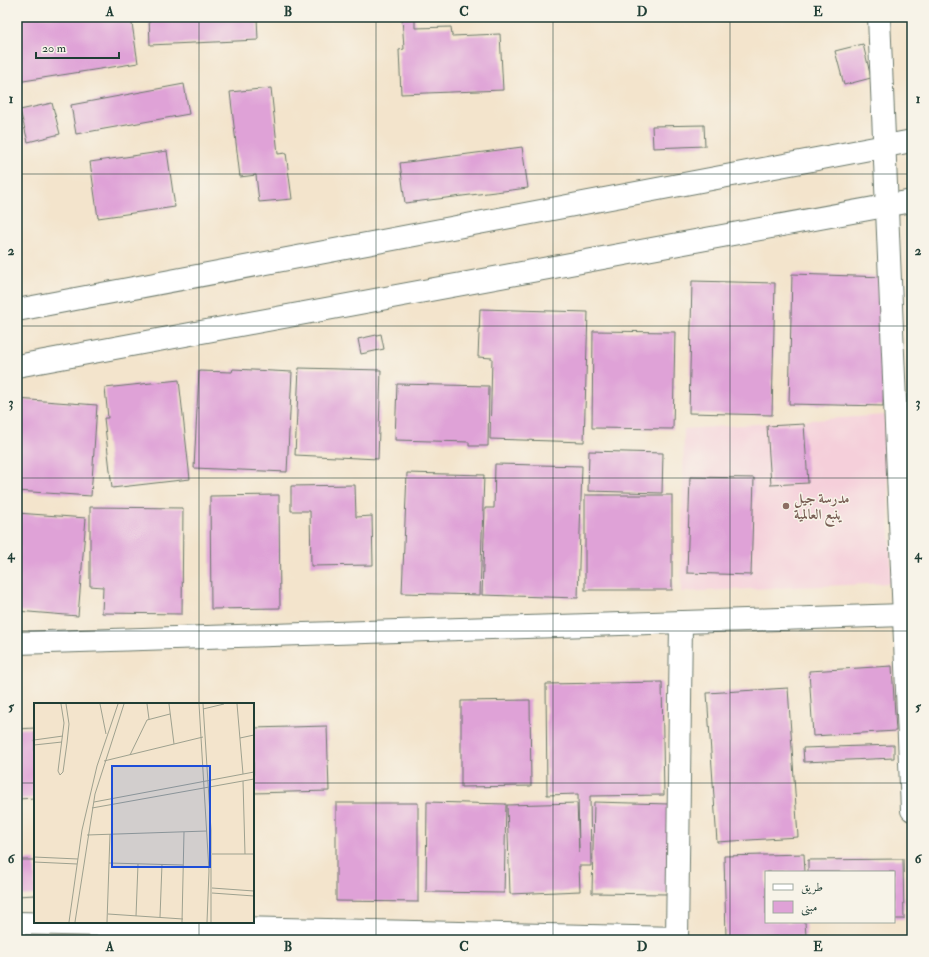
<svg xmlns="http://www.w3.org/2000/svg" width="929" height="957" font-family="'IM FELL Double Pica',Amiri,serif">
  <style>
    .built { fill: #f5cfda }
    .building { fill: #dfa2d7 }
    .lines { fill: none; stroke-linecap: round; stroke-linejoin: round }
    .minor-casing { stroke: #697769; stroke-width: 24 }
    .minor { stroke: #fff; stroke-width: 22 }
    .grid { fill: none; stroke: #1f3d34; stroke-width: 1; stroke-opacity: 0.55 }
    .education-dot { fill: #8d6e63; stroke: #f7f3e8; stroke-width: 1.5 }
    .labels { text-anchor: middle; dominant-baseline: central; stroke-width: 3; stroke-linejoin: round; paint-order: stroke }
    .education-label { font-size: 14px; font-weight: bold; fill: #785e54; stroke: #f7f3e8; text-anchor: start }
    .inset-road { fill: none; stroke: #9ea18f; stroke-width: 1 }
    .view { fill: #1d4ed8; fill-opacity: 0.15; stroke: #1d4ed8; stroke-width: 2 }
    .inset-edge { fill: none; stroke: #1f3d34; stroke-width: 2 }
    .neatline { fill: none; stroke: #1f3d34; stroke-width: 1.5 }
    .grid-label { font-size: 13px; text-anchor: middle; font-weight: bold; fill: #1f3d34 }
  </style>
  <rect width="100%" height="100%" fill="#f7f3e8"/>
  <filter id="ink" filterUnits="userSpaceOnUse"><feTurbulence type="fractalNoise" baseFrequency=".025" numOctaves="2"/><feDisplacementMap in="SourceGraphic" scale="8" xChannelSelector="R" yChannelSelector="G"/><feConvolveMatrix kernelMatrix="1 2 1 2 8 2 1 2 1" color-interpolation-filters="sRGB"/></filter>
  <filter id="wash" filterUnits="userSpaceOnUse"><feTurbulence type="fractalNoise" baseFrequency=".012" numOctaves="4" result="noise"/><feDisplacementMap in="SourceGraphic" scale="16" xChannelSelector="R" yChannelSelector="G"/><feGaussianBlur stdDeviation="0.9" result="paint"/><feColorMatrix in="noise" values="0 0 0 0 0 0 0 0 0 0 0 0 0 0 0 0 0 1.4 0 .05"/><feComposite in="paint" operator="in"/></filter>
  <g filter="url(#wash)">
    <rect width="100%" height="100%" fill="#f3e4cc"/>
    <path class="built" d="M 885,415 L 892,583 L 681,592 L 684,429 Z"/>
    <g id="blocks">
      <g class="building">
        <path d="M 17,17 L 131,17 L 138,63 L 17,82 Z"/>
        <path d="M 149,17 L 257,17 L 258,40 L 150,45 Z"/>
        <path d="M 402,17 L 415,17 L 415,28 L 451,27 L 452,36 L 500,34 L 503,90 L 401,94 L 399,50 L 404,49 Z"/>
        <path d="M 863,44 L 871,78 L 844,85 L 835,51 Z"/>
        <path d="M 184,84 L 189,114 L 76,134 L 71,105 Z"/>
        <path d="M 271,88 L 278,154 L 286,153 L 292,199 L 259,202 L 256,175 L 240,177 L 230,92 Z"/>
        <path d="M 52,103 L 60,134 L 28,142 L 20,110 Z"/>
        <path d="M 704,125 L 705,146 L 653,148 L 652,126 Z"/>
        <path d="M 522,147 L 528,188 L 405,203 L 400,163 Z"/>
        <path d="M 167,151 L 175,207 L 98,218 L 90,162 Z"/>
        <path d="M 792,274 L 886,277 L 883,406 L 789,404 Z"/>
        <path d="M 692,281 L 775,283 L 772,415 L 689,413 Z"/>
        <path d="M 480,309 L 588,312 L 584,442 L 490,439 L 492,358 L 478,357 Z"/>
        <path d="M 593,331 L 675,332 L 673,429 L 592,428 Z"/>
        <path d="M 381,334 L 384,349 L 361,354 L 358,339 Z"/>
        <path d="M 299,368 L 381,370 L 378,459 L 295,455 Z"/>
        <path d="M 233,369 L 292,372 L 287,472 L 194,468 L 199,371 L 232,372 Z"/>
        <path d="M 179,380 L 190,479 L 112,488 L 104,418 L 108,418 L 105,388 Z"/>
        <path d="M 397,384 L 489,386 L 488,446 L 469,446 L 469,442 L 395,440 Z"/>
        <path d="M 17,399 L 97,405 L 91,496 L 17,491 Z"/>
        <path d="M 804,424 L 808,483 L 771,485 L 767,426 Z"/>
        <path d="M 589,451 L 663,453 L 662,493 L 588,491 Z"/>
        <path d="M 495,464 L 582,466 L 578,598 L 482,595 L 485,508 L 494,508 Z"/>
        <path d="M 407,473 L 484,475 L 480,595 L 402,593 Z"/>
        <path d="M 690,477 L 754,478 L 751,575 L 687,573 Z"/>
        <path d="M 355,485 L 356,517 L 372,516 L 373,565 L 311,566 L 310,511 L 291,511 L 291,486 Z"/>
        <path d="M 279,495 L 280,608 L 211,609 L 210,496 Z"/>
        <rect x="585" y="495" width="87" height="95"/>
        <path d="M 90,507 L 183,508 L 182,614 L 102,613 L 103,587 L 90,586 Z"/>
        <path d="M 17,513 L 86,518 L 78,616 L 17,611 Z"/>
        <path d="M 892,666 L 896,731 L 813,736 L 809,671 Z"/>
        <path d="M 662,682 L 664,795 L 590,796 L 591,866 L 579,866 L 580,891 L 510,894 L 507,805 L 577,803 L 579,853 L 578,794 L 547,795 L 546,684 Z"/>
        <path d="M 788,688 L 798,837 L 717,842 L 707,693 Z"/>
        <path d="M 530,700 L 531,786 L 461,787 L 461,701 Z"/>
        <path d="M 327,726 L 329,791 L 253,793 L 253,728 Z"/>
        <path d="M 35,728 L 35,798 L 17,799 L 17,729 Z"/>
        <path d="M 894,745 L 894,758 L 804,762 L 803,748 Z"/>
        <path d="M 427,802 L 506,804 L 504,893 L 426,892 Z"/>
        <path d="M 594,802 L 669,804 L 667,894 L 592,893 Z"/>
        <path d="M 336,803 L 418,803 L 418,902 L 336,901 Z"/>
        <path d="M 804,854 L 805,872 L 766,872 L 766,922 L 805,922 L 806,936 L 726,938 L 724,856 Z"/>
        <path d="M 903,859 L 904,919 L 894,919 L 894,872 L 808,872 L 808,860 Z"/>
        <path d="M 17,860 L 35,860 L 35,895 L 17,896 Z"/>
      </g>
    </g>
  </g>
  <g filter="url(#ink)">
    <use href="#blocks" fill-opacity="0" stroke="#697769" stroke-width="1"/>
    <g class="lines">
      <g class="minor-casing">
        <g id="minor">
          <path d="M 879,17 L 912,810"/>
          <path d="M 17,310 L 912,141"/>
          <path d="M 17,366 L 912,201"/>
          <path d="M 17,643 L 904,615"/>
          <path d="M 17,923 L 677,938"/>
          <path d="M 677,940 L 681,622"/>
        </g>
      </g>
      <use href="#minor" class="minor"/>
    </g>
  </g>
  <path class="grid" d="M 199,17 L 199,704M 376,17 L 376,940M 553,17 L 553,940M 730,17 L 730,940M 17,174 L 912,174M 17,326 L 912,326M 17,478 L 912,478M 17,631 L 912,631M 17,783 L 35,783M 253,783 L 912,783M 199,922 L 199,940"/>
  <circle class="education-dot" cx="786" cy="506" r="4"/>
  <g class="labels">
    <g class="education-label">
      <text x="794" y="498">مدرسة جيل<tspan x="794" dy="16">ينبع العالمية</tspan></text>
    </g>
  </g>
  <g transform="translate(34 703)">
    <rect width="220" height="220" fill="#f3e4cc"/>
    <path class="inset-road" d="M 27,1 L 30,20 L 24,68 L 26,72 L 29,69 L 33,40 L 35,21 L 32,1M 66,1 L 72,31M 113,1 L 115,16M 135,1 L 140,41M 165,1 L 175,168 L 173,219M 169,1 L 177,127 L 177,219M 203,1 L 209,71M 169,6 L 190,1M 206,35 L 220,32M 0,37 L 29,33M 0,42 L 28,39M 96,52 L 113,17 L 136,11M 70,58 L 169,34M 209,78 L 211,151M 60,99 L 220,69M 58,105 L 220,76M 53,132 L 173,128M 178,151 L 220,151M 0,154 L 44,156M 0,159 L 43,161M 75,160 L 149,162M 178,185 L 220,188M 178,190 L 220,193M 74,211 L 149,216M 102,213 L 104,161M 126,214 L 128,161M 35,219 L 48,127 L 63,63 L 84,1M 41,219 L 61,91 L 90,1M 73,219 L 76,131M 148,219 L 150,129"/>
    <path class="view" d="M 78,63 L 176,63 L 176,164 L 78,164 Z"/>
    <rect width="220" height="220" class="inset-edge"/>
  </g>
  <rect width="929" height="957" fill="none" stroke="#f7f3e8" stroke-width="44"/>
  <rect x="765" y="871" width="130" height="52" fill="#f7f3e8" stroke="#a1aaa0"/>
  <rect x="773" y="884" width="20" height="6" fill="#ffffff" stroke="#a1aaa0"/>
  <text x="801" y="891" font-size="12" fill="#1f3d34">طريق</text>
  <rect x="773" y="901" width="20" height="12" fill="#dfa2d7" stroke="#a1aaa0"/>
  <text x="801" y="911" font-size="12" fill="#1f3d34">مبنى</text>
  <path d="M36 52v6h83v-6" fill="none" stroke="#1f3d34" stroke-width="2"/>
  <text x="42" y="52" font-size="12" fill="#1f3d34" stroke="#f7f3e8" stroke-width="3" paint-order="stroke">20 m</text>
  <rect x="22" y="22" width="885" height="913" class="neatline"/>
  <g class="grid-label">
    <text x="110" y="16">A</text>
    <text x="288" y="16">B</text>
    <text x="464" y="16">C</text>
    <text x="642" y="16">D</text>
    <text x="818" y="16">E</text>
    <text x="11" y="103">1</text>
    <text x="918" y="103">1</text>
    <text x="11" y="255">2</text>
    <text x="918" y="255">2</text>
    <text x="11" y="407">3</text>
    <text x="918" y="407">3</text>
    <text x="11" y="559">4</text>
    <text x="918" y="559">4</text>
    <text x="11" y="711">5</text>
    <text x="918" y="711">5</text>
    <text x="11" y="863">6</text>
    <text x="918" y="863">6</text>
    <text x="110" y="951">A</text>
    <text x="288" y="951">B</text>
    <text x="464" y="951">C</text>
    <text x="642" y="951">D</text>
    <text x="818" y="951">E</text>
  </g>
</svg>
